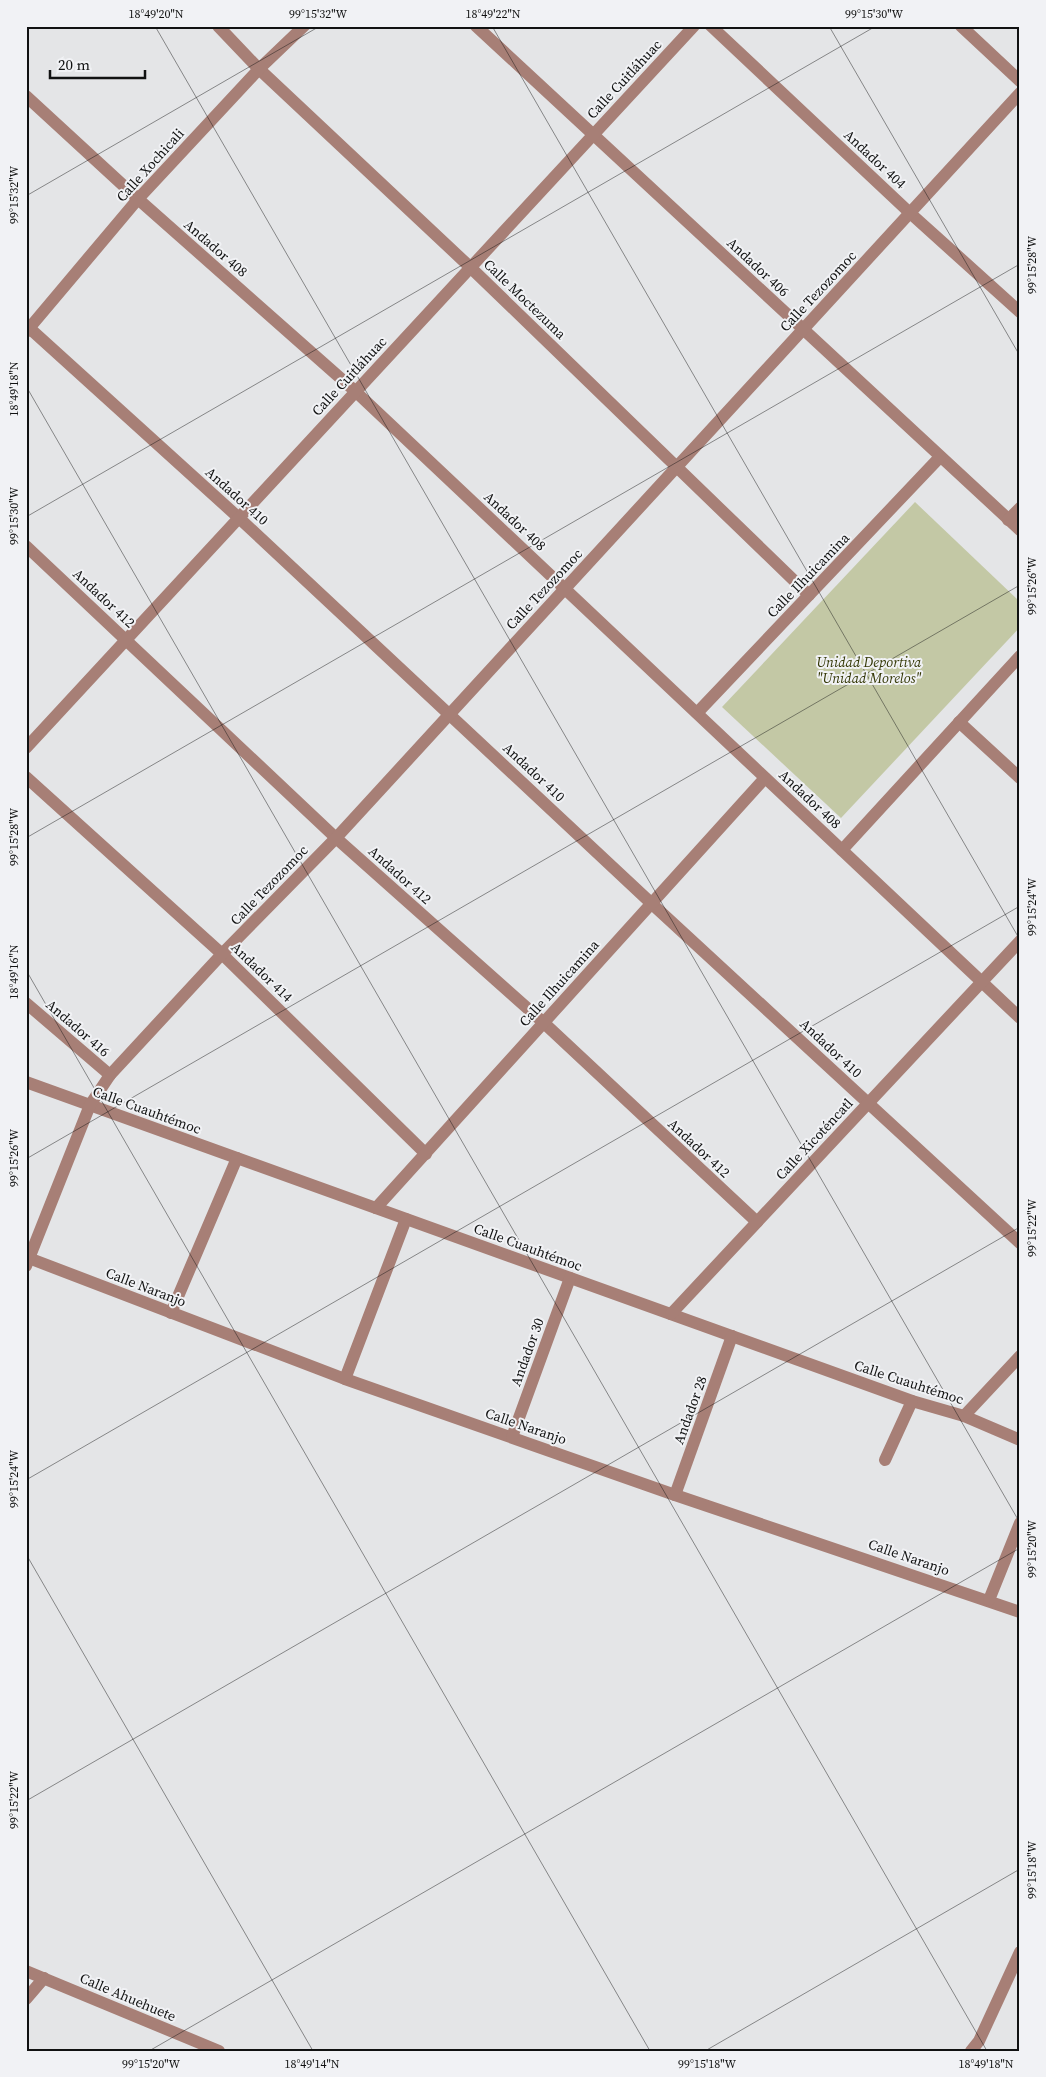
<svg xmlns="http://www.w3.org/2000/svg" width="1046" height="2077" font-family="'Source Serif 4',serif">
  <style>
    .park { fill: #c3c8a5 }
    .lines { fill: none; stroke-linecap: round; stroke-linejoin: round }
    .street { stroke: #a77f76; stroke-width: 12 }
    .ticks { fill: none; stroke: #111212; stroke-width: 1; stroke-opacity: 0.45 }
    .labels { text-anchor: middle; dominant-baseline: central; stroke-width: 4; stroke-linejoin: round; paint-order: stroke }
    .street-label { font-size: 14px; fill: #111212; stroke: #f1f2f5 }
    .park-label { font-size: 14px; font-style: italic; fill: #343806; stroke: #f1f2f5 }
    .neatline { fill: none; stroke: #111212; stroke-width: 2 }
    .ticks-label { font-size: 12px; text-anchor: middle; fill: #111212 }
  </style>
  <rect width="100%" height="100%" fill="#e4e5e7"/>
  <path class="park" d="M 915,502 L 1020,602 L 1020,627 L 841,818 L 722,707 Z"/>
  <g class="lines">
    <g class="street">
      <path d="M 218,26 L 259,69 L 470,267 L 809,595"/>
      <path d="M 476,26 L 1020,530"/>
      <path d="M 711,26 L 910,213 L 1020,312"/>
      <path d="M 961,26 L 1020,81"/>
      <path d="M 26,96 L 138,199 L 355,391 L 1020,1018"/>
      <path d="M 26,325 L 239,518 L 651,903 L 1020,1243"/>
      <path d="M 26,332 L 138,199 L 259,69 L 304,26"/>
      <path d="M 1008,520 L 1020,508"/>
      <path d="M 26,546 L 336,838 L 544,1023 L 757,1222"/>
      <path d="M 697,713 L 940,457"/>
      <path d="M 959,722 L 1020,778"/>
      <path d="M 26,748 L 694,26"/>
      <path d="M 26,777 L 222,954 L 426,1154"/>
      <path d="M 842,850 L 1020,656"/>
      <path d="M 26,1003 L 110,1075"/>
      <path d="M 26,1082 L 912,1401 L 964,1416 L 1020,1440"/>
      <path d="M 376,1208 L 765,778"/>
      <path d="M 26,1257 L 345,1379 L 675,1495 L 1020,1612"/>
      <path d="M 26,1266 L 90,1105 L 110,1075 L 222,954 L 336,838 L 1020,93"/>
      <path d="M 171,1313 L 237,1158"/>
      <path d="M 671,1314 L 1020,941"/>
      <path d="M 345,1379 L 406,1219"/>
      <path d="M 964,1416 L 1020,1356"/>
      <path d="M 512,1437 L 570,1278"/>
      <path d="M 885,1460 L 912,1401"/>
      <path d="M 675,1495 L 732,1336"/>
      <path d="M 989,1600 L 1020,1523"/>
      <path d="M 26,1971 L 219,2051"/>
      <path d="M 26,1999 L 44,1978"/>
      <path d="M 971,2051 L 979,2041 L 1020,1952"/>
    </g>
  </g>
  <path class="ticks" d="M 155,26 L 1020,1523M 492,26 L 1020,940M 829,26 L 1020,356M 26,196 L 320,26M 26,386 L 987,2051M 26,517 L 876,26M 26,838 L 1020,264M 26,970 L 650,2051M 26,1159 L 1020,585M 26,1480 L 1020,906M 26,1554 L 313,2051M 26,1801 L 1020,1227M 149,2051 L 1020,1548M 705,2051 L 1020,1869"/>
  <g class="labels">
    <g class="street-label">
      <text transform="translate(624 79) rotate(-47)">Calle Cuitláhuac</text>
      <text transform="translate(875 159) rotate(43)">Andador 404</text>
      <text transform="translate(150 165) rotate(-48)">Calle Xochicali</text>
      <text transform="translate(216 248) rotate(41)">Andador 408</text>
      <text transform="translate(758 267) rotate(43)">Andador 406</text>
      <text transform="translate(818 291) rotate(-47)">Calle Tezozomoc</text>
      <text transform="translate(525 299) rotate(44)">Calle Moctezuma</text>
      <text transform="translate(349 376) rotate(-47)">Calle Cuitláhuac</text>
      <text transform="translate(237 496) rotate(42)">Andador 410</text>
      <text transform="translate(515 521) rotate(43)">Andador 408</text>
      <text transform="translate(808 575) rotate(-46)">Calle Ilhuicamina</text>
      <text transform="translate(544 589) rotate(-47)">Calle Tezozomoc</text>
      <text transform="translate(104 598) rotate(43)">Andador 412</text>
      <text transform="translate(534 772) rotate(43)">Andador 410</text>
      <text transform="translate(810 799) rotate(43)">Andador 408</text>
      <text transform="translate(400 875) rotate(42)">Andador 412</text>
      <text transform="translate(269 885) rotate(-46)">Calle Tezozomoc</text>
      <text transform="translate(262 972) rotate(44)">Andador 414</text>
      <text transform="translate(559 983) rotate(-48)">Calle Ilhuicamina</text>
      <text transform="translate(78 1028) rotate(41)">Andador 416</text>
      <text transform="translate(831 1048) rotate(43)">Andador 410</text>
      <text transform="translate(147 1110) rotate(20)">Calle Cuauhtémoc</text>
      <text transform="translate(814 1139) rotate(-47)">Calle Xicoténcatl</text>
      <text transform="translate(699 1148) rotate(43)">Andador 412</text>
      <text transform="translate(528 1247) rotate(20)">Calle Cuauhtémoc</text>
      <text transform="translate(146 1287) rotate(21)">Calle Naranjo</text>
      <text transform="translate(527 1352) rotate(-70)">Andador 30</text>
      <text transform="translate(909 1382) rotate(18)">Calle Cuauhtémoc</text>
      <text transform="translate(690 1410) rotate(-70)">Andador 28</text>
      <text transform="translate(526 1426) rotate(19)">Calle Naranjo</text>
      <text transform="translate(909 1557) rotate(19)">Calle Naranjo</text>
      <text transform="translate(128 1997) rotate(23)">Calle Ahuehuete</text>
    </g>
    <g class="park-label">
      <text x="869" y="662">Unidad Deportiva<tspan x="869" dy="16">"Unidad Morelos"</tspan></text>
    </g>
  </g>
  <rect width="1046" height="2077" fill="none" stroke="#f1f2f5" stroke-width="55"/>
  <path d="M50 70v8h95v-8" fill="none" stroke="#111212" stroke-width="2.5"/>
  <text x="58" y="70" font-size="15" fill="#111212" stroke="#f1f2f5" stroke-width="4" paint-order="stroke">20 m</text>
  <rect x="28" y="28" width="990" height="2022" class="neatline"/>
  <g class="ticks-label">
    <text x="156" y="18">18°49'20"N</text>
    <text x="318" y="18">99°15'32"W</text>
    <text x="493" y="18">18°49'22"N</text>
    <text x="874" y="18">99°15'30"W</text>
    <text transform="translate(14 195) rotate(-90)" y="4">99°15'32"W</text>
    <text transform="translate(1032 265) rotate(-90)" y="4">99°15'28"W</text>
    <text transform="translate(14 389) rotate(-90)" y="4">18°49'18"N</text>
    <text transform="translate(14 516) rotate(-90)" y="4">99°15'30"W</text>
    <text transform="translate(1032 586) rotate(-90)" y="4">99°15'26"W</text>
    <text transform="translate(14 837) rotate(-90)" y="4">99°15'28"W</text>
    <text transform="translate(1032 907) rotate(-90)" y="4">99°15'24"W</text>
    <text transform="translate(14 972) rotate(-90)" y="4">18°49'16"N</text>
    <text transform="translate(14 1158) rotate(-90)" y="4">99°15'26"W</text>
    <text transform="translate(1032 1228) rotate(-90)" y="4">99°15'22"W</text>
    <text transform="translate(14 1479) rotate(-90)" y="4">99°15'24"W</text>
    <text transform="translate(1032 1549) rotate(-90)" y="4">99°15'20"W</text>
    <text transform="translate(14 1800) rotate(-90)" y="4">99°15'22"W</text>
    <text transform="translate(1032 1870) rotate(-90)" y="4">99°15'18"W</text>
    <text x="151" y="2068">99°15'20"W</text>
    <text x="312" y="2068">18°49'14"N</text>
    <text x="707" y="2068">99°15'18"W</text>
    <text x="986" y="2068">18°49'18"N</text>
  </g>
</svg>
